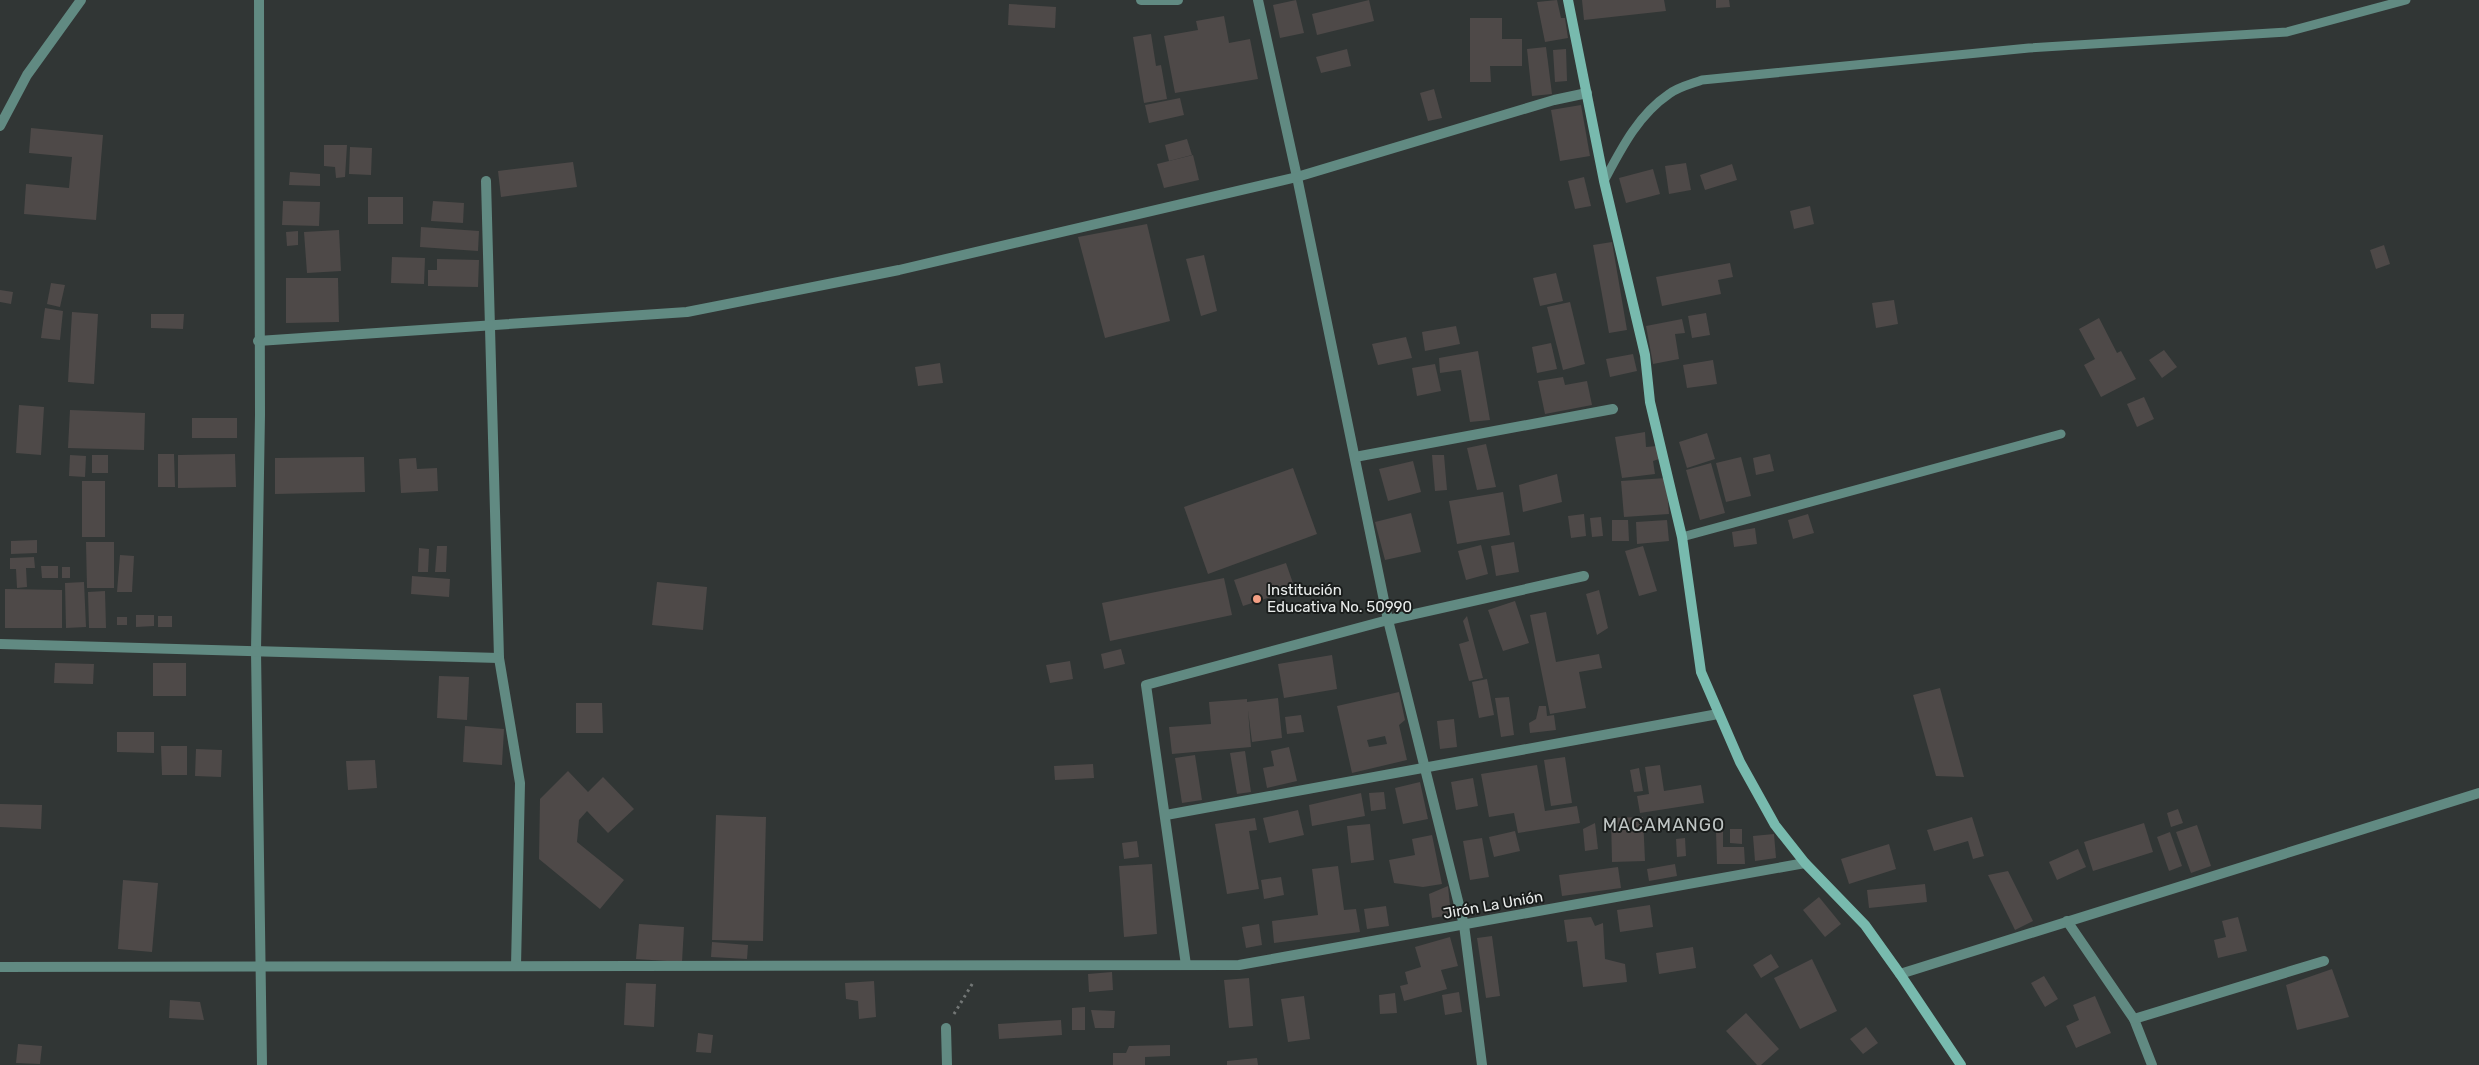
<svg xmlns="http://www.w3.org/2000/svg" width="2479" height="1065" font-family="Rubik,sans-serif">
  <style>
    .building { fill: #4e4948; fill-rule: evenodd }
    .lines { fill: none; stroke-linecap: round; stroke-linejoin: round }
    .path { stroke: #737776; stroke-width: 3; stroke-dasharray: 2.5 4; stroke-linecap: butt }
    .lane { stroke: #618a82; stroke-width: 9 }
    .street { stroke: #618a82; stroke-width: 10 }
    .secondary { stroke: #78baae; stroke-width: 10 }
    .poi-dot { fill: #f39f84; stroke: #1a1d1c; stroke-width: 2 }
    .labels { text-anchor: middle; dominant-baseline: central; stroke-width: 4; stroke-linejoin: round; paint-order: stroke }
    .poi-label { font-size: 15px; fill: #e9eceb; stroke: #1a1d1c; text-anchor: start }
    .street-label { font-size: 15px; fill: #e9eceb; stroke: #1a1d1c }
    .quarter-label { font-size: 18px; letter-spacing: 1px; fill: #bfc5c4; stroke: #1a1d1c }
  </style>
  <rect width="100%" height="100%" fill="#313635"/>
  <g class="building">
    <path d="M 1296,0 L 1304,33 L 1280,38 L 1273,5 Z"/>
    <path d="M 1369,0 L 1374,21 L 1317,35 L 1312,14 Z"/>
    <path d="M 1557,0 L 1561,18 L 1565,18 L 1568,38 L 1545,42 L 1537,2 Z"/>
    <path d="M 1582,0 L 1664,0 L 1666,11 L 1584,20 Z"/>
    <path d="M 1716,0 L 1729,0 L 1730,7 L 1716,8 Z"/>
    <path d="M 1009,4 L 1056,7 L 1055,28 L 1008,25 Z"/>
    <path d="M 1224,16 L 1229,43 L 1250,39 L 1258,79 L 1175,93 L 1164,36 L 1198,30 L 1196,21 Z"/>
    <path d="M 1470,18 L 1502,18 L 1502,39 L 1522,39 L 1522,66 L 1490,66 L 1491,82 L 1470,82 Z"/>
    <path d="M 1151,34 L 1156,66 L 1161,65 L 1167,99 L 1144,103 L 1133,37 Z"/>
    <path d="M 1546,47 L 1552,94 L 1532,96 L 1527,49 Z"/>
    <path d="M 1347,49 L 1351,66 L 1321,73 L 1316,57 Z"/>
    <path d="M 1566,49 L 1567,81 L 1555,82 L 1553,50 Z"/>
    <path d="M 1434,89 L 1442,118 L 1428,121 L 1420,93 Z"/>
    <path d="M 1180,98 L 1184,115 L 1149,123 L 1145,105 Z"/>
    <path d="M 1581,105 L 1590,156 L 1560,161 L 1551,110 Z"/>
    <path d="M 31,128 L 103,135 L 96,220 L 24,214 L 26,184 L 69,188 L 72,157 L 29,153 Z"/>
    <path d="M 1187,139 L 1192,155 L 1169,161 L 1165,145 Z"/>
    <path d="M 324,145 L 347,145 L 345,177 L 336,178 L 335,167 L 324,166 Z"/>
    <path d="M 350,147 L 372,148 L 371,175 L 349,174 Z"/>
    <path d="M 1193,155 L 1199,180 L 1164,188 L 1157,164 Z"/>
    <path d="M 573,162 L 577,187 L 501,197 L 498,171 Z"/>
    <path d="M 1686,163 L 1691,190 L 1669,194 L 1665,166 Z"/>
    <path d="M 1732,164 L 1737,180 L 1705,190 L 1700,175 Z"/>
    <path d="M 1653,169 L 1660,194 L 1626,203 L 1619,178 Z"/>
    <path d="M 290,172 L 320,174 L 320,186 L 289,185 Z"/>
    <path d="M 1584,177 L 1591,206 L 1575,209 L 1568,181 Z"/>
    <rect x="368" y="197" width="35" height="27"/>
    <path d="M 283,201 L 320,202 L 319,226 L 282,225 Z"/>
    <path d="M 433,201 L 464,203 L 463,223 L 431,221 Z"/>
    <path d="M 1810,206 L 1814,224 L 1794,229 L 1790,211 Z"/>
    <path d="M 1147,224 L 1170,321 L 1105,338 L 1078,237 Z"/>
    <path d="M 421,227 L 479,231 L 478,251 L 420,247 Z"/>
    <path d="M 339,230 L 341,271 L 307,273 L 304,232 Z"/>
    <path d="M 298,231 L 298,245 L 287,246 L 286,232 Z"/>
    <path d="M 1612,242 L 1627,330 L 1609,333 L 1593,245 Z"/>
    <path d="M 2384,245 L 2390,264 L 2376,269 L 2370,250 Z"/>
    <path d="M 1204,255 L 1217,311 L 1201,316 L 1186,259 Z"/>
    <path d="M 392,257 L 425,258 L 424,284 L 391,283 Z"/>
    <path d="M 437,259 L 479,260 L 478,287 L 428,286 L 428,270 L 437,270 Z"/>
    <path d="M 1730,263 L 1733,277 L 1718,280 L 1721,294 L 1662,306 L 1656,277 Z"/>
    <path d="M 1556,273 L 1563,301 L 1540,306 L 1533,278 Z"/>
    <path d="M 286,278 L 338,278 L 339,322 L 286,323 Z"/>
    <path d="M 51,283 L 65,285 L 60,307 L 47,304 Z"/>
    <path d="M 0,290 L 13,292 L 11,304 L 0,302 Z"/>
    <path d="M 1894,300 L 1898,324 L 1876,328 L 1872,303 Z"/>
    <path d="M 1570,302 L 1585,364 L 1563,370 L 1547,307 Z"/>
    <path d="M 45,308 L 63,311 L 60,340 L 41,338 Z"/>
    <path d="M 72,312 L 98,314 L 94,384 L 68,382 Z"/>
    <path d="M 1706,313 L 1710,335 L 1692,338 L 1688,316 Z"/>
    <path d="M 151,314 L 184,314 L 183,329 L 151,328 Z"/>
    <path d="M 2099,318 L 2117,353 L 2121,351 L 2136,379 L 2101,397 L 2084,365 L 2095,359 L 2079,329 Z"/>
    <path d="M 1682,319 L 1685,333 L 1675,334 L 1679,359 L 1653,364 L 1646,326 Z"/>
    <path d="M 1456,326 L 1460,344 L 1425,351 L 1422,332 Z"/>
    <path d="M 1406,337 L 1412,358 L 1378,365 L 1372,344 Z"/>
    <path d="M 1551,343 L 1557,369 L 1537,373 L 1532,347 Z"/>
    <path d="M 2164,350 L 2177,367 L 2162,378 L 2149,360 Z"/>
    <path d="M 1478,351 L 1490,420 L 1470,422 L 1461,370 L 1440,373 L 1439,358 Z"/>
    <path d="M 1633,354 L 1637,371 L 1610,377 L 1606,359 Z"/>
    <path d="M 1713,360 L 1717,384 L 1687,388 L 1683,365 Z"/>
    <path d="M 940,363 L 943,383 L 918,386 L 915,367 Z"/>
    <path d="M 1435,364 L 1441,391 L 1417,396 L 1412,368 Z"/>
    <path d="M 1563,377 L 1565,385 L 1587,381 L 1592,405 L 1545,414 L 1538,381 Z"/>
    <path d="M 2144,397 L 2154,419 L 2137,427 L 2127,404 Z"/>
    <path d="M 19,405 L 44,407 L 41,455 L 16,453 Z"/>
    <path d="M 70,410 L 145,413 L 144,450 L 68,448 Z"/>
    <rect x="192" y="418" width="45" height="20"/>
    <path d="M 1645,432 L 1646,447 L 1657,446 L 1659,459 L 1653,461 L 1655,474 L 1622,478 L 1615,437 Z"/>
    <path d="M 1707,433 L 1715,459 L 1687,468 L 1679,442 Z"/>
    <path d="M 1486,444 L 1496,487 L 1477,490 L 1467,448 Z"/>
    <path d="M 158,454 L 174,454 L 175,487 L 158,487 Z"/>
    <path d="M 235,454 L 236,487 L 178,488 L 178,455 Z"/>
    <path d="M 1770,454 L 1774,471 L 1756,475 L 1753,458 Z"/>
    <path d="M 70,455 L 86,456 L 85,477 L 69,476 Z"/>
    <rect x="92" y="455" width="16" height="18"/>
    <path d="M 1432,455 L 1444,455 L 1447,490 L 1435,491 Z"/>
    <path d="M 364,457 L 365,492 L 275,494 L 275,458 Z"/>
    <path d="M 1741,457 L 1751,496 L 1726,502 L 1716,463 Z"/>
    <path d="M 416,458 L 417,469 L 437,468 L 438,491 L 401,493 L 399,459 Z"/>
    <path d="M 1413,461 L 1421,492 L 1388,501 L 1379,469 Z"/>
    <path d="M 1711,463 L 1725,513 L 1700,520 L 1686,470 Z"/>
    <path d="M 1293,468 L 1317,534 L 1208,574 L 1184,507 Z"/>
    <path d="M 1557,474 L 1562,502 L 1523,512 L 1519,485 Z"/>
    <path d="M 1666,478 L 1669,514 L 1624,517 L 1621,481 Z"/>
    <rect x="82" y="481" width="23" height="56"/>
    <path d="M 1503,492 L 1510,535 L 1457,544 L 1449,501 Z"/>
    <path d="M 1411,513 L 1421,552 L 1385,560 L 1375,522 Z"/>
    <path d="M 1584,514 L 1586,536 L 1571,538 L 1568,516 Z"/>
    <path d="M 1808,514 L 1814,533 L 1793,539 L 1788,520 Z"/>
    <path d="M 1601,517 L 1603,536 L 1592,537 L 1590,518 Z"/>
    <path d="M 1612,520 L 1628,520 L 1629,541 L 1612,541 Z"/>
    <path d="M 1667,520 L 1669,541 L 1637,544 L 1636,522 Z"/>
    <path d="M 1755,528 L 1757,544 L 1734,547 L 1732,532 Z"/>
    <path d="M 37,540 L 37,553 L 11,554 L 11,541 Z"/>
    <path d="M 86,542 L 114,542 L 114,588 L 87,588 Z"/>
    <path d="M 1514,542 L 1519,572 L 1496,576 L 1491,546 Z"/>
    <path d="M 1481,545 L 1488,574 L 1466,580 L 1458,551 Z"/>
    <path d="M 437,546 L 447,546 L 446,572 L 435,572 Z"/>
    <path d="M 1643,546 L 1657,591 L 1639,596 L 1625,551 Z"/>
    <path d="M 419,548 L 429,549 L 428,572 L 418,572 Z"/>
    <path d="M 120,555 L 134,556 L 132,592 L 117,592 Z"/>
    <path d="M 34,557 L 35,568 L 26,568 L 27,587 L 17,588 L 16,569 L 10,569 L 10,558 Z"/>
    <path d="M 1286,563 L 1295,589 L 1243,606 L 1234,580 Z"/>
    <path d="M 41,566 L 58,566 L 58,578 L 42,578 Z"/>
    <rect x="62" y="567" width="8" height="11"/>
    <path d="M 412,576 L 450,579 L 449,597 L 411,594 Z"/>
    <path d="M 1224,578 L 1232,615 L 1110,641 L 1102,603 Z"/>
    <path d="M 84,582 L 86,627 L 66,628 L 65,583 Z"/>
    <path d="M 657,582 L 707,587 L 703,630 L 652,625 Z"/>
    <path d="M 5,589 L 62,590 L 62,628 L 5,628 Z"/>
    <path d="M 1599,590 L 1608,628 L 1597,635 L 1586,594 Z"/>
    <path d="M 105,591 L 106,628 L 89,628 L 88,592 Z"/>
    <path d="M 1515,601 L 1529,643 L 1503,651 L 1488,610 Z"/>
    <path d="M 1546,612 L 1556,662 L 1599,654 L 1602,668 L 1579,672 L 1586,708 L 1550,714 L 1530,615 Z"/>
    <path d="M 136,615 L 154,615 L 154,626 L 136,627 Z"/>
    <rect x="158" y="616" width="14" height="11"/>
    <path d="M 1467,616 L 1483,678 L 1469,681 L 1459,644 L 1469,641 L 1463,621 Z"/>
    <rect x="117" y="617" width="10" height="8"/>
    <path d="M 1121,649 L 1125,664 L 1104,669 L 1101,654 Z"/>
    <path d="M 1332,655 L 1337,689 L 1284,698 L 1278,664 Z"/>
    <path d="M 1070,661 L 1073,679 L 1050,683 L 1046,665 Z"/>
    <path d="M 55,663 L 94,664 L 93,684 L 54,683 Z"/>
    <rect x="153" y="663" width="33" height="33"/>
    <path d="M 439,676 L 469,677 L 467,720 L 437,718 Z"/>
    <path d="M 1487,679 L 1494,715 L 1479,718 L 1472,682 Z"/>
    <path d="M 1940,688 L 1964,777 L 1936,776 L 1913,695 Z"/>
    <path d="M 1399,692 L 1405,720 L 1399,725 L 1407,760 L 1352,773 L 1337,706 ZM 1385,736 L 1387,744 L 1369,747 L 1367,740 Z"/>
    <path d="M 1509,697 L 1514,735 L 1501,737 L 1495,698 Z"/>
    <path d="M 1278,698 L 1282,738 L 1252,742 L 1248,710 L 1251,747 L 1172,754 L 1169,727 L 1211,724 L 1209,702 L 1247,699 L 1247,702 Z"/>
    <path d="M 576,703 L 602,703 L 603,733 L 576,733 Z"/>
    <path d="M 1539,706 L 1546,706 L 1547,716 L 1554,715 L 1556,730 L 1530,733 L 1529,723 L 1536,719 Z"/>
    <path d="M 1301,715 L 1304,732 L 1287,734 L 1285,717 Z"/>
    <path d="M 1454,719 L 1457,747 L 1440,749 L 1437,721 Z"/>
    <path d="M 465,726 L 504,729 L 502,765 L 463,762 Z"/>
    <path d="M 117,732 L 154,732 L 154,753 L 117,752 Z"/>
    <path d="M 161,746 L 187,746 L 187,775 L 162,775 Z"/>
    <path d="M 1289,747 L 1297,781 L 1267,788 L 1263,768 L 1274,766 L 1271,751 Z"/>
    <path d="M 196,749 L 222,750 L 221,777 L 195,776 Z"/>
    <path d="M 1245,751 L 1251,792 L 1237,794 L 1230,753 Z"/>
    <path d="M 1195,755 L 1202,800 L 1182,803 L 1175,758 Z"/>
    <path d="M 1565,757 L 1572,803 L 1551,806 L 1544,760 Z"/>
    <path d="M 375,760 L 377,788 L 348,790 L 346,761 Z"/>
    <path d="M 1093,764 L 1094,778 L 1055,780 L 1054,766 Z"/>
    <path d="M 1537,765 L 1545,811 L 1577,806 L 1580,823 L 1518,833 L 1514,813 L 1489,817 L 1481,774 Z"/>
    <path d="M 1660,765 L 1664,791 L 1701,785 L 1704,803 L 1640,813 L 1637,796 L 1649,794 L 1645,767 Z"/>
    <path d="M 1639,768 L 1643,791 L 1634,792 L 1630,770 Z"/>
    <path d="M 568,771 L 588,792 L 603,777 L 634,809 L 608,833 L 587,811 L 579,820 L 577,842 L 624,880 L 600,909 L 539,859 L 540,799 Z"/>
    <path d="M 1473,778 L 1478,806 L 1456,810 L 1451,782 Z"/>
    <path d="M 1420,782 L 1428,819 L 1403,824 L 1395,788 Z"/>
    <path d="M 1384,792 L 1386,809 L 1371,811 L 1369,793 Z"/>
    <path d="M 1361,793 L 1365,816 L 1312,826 L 1309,805 Z"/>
    <path d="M 0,804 L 42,805 L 41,829 L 0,827 Z"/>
    <path d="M 2178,809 L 2183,823 L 2171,827 L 2167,813 Z"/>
    <path d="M 1298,810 L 1304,835 L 1269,843 L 1263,818 Z"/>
    <path d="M 716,815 L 766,817 L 763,941 L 712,940 Z"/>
    <path d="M 1643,817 L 1645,861 L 1612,862 L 1611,818 Z"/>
    <path d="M 1972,817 L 1984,856 L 1973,859 L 1968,841 L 1934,851 L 1927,830 Z"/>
    <path d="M 1255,818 L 1257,830 L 1249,831 L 1259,889 L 1227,894 L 1215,824 Z"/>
    <path d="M 1595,823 L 1598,849 L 1585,851 L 1583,829 Z"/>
    <path d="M 2144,823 L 2153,852 L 2093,871 L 2084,842 Z"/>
    <path d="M 1370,824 L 1374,860 L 1351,863 L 1347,826 Z"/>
    <path d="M 2197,825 L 2211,866 L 2191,873 L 2176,832 Z"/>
    <path d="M 1723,828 L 1723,847 L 1744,847 L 1745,864 L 1717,864 L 1716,831 Z"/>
    <path d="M 1730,829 L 1742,829 L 1742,844 L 1730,843 Z"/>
    <path d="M 1515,831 L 1520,851 L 1494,857 L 1489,837 Z"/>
    <path d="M 2170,832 L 2182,866 L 2169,871 L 2157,837 Z"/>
    <path d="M 1774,834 L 1776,858 L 1755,861 L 1753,836 Z"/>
    <path d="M 1432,835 L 1442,884 L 1423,887 L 1394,883 L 1389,860 L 1415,855 L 1412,839 Z"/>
    <path d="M 1482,838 L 1489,877 L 1470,880 L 1463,841 Z"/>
    <path d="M 1685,838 L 1686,856 L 1677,857 L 1676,839 Z"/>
    <path d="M 1137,841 L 1139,857 L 1124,859 L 1122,843 Z"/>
    <path d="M 1889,844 L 1896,869 L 1849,884 L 1841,859 Z"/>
    <path d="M 2078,849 L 2086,867 L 2057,880 L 2049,862 Z"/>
    <path d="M 1152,864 L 1157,934 L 1124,937 L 1119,866 Z"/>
    <path d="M 1675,864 L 1677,876 L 1649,881 L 1647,869 Z"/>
    <path d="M 1338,866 L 1344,910 L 1356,909 L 1360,932 L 1274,943 L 1272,921 L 1318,915 L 1312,869 Z"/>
    <path d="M 1618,867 L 1621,888 L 1562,896 L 1559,875 Z"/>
    <path d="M 2008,871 L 2033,921 L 2015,930 L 1988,875 Z"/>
    <path d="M 1281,877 L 1284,895 L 1264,899 L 1261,880 Z"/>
    <path d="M 123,880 L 158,883 L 152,952 L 118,949 Z"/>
    <path d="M 1925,884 L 1927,902 L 1869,908 L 1867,890 Z"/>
    <path d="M 1448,886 L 1451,915 L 1432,918 L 1429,894 Z"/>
    <path d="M 1819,897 L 1841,924 L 1825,937 L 1803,910 Z"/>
    <path d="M 1650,905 L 1653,927 L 1620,932 L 1617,910 Z"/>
    <path d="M 1386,906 L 1389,926 L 1367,929 L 1364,909 Z"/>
    <path d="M 1591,917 L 1595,926 L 1603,923 L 1605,959 L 1625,964 L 1627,982 L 1583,987 L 1577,941 L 1567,942 L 1564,920 Z"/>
    <path d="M 2238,917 L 2247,951 L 2218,958 L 2214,940 L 2226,937 L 2222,921 Z"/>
    <path d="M 639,924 L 684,927 L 682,962 L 636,959 Z"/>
    <path d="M 1259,924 L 1262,945 L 1246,948 L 1242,927 Z"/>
    <path d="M 1492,936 L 1500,996 L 1486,998 L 1477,938 Z"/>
    <path d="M 1450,937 L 1458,966 L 1441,970 L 1447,989 L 1404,1001 L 1400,986 L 1408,984 L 1405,972 L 1421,967 L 1415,947 Z"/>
    <path d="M 712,942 L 748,945 L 747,959 L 711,957 Z"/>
    <path d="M 1693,947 L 1696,968 L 1659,974 L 1656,953 Z"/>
    <path d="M 1771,954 L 1779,967 L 1761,978 L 1753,965 Z"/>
    <path d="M 1812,959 L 1837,1011 L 1800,1029 L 1774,978 Z"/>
    <path d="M 2332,969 L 2349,1017 L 2297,1030 L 2286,985 Z"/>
    <path d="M 1112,972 L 1113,990 L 1089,992 L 1088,974 Z"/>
    <path d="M 2044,976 L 2058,999 L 2045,1007 L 2031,983 Z"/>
    <path d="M 1249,978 L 1253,1026 L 1229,1028 L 1224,980 Z"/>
    <path d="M 874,981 L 876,1017 L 859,1019 L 858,1001 L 846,999 L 845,983 Z"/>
    <path d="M 626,983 L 656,984 L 654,1027 L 624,1025 Z"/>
    <path d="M 1459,992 L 1462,1012 L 1445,1015 L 1442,995 Z"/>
    <path d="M 1395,993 L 1397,1013 L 1380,1014 L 1379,995 Z"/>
    <path d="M 1304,996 L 1310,1039 L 1288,1042 L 1281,999 Z"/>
    <path d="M 2095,996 L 2111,1033 L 2076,1048 L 2066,1026 L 2079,1020 L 2073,1005 Z"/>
    <path d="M 170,1000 L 200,1002 L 204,1020 L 169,1018 Z"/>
    <path d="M 1085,1007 L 1085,1030 L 1072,1030 L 1072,1008 Z"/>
    <path d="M 1091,1010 L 1115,1011 L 1114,1028 L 1095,1028 Z"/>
    <path d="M 1746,1013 L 1779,1049 L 1761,1065 L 1757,1065 L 1726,1031 Z"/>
    <path d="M 1061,1020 L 1062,1035 L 999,1039 L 998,1024 Z"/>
    <path d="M 1866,1027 L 1878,1043 L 1863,1054 L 1850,1039 Z"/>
    <path d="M 698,1033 L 713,1035 L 711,1053 L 696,1052 Z"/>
    <path d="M 18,1044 L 42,1046 L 40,1064 L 16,1063 Z"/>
    <path d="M 1170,1045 L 1170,1056 L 1145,1057 L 1145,1065 L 1113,1065 L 1113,1053 L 1126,1053 L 1129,1046 Z"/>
    <path d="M 1257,1058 L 1258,1065 L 1227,1065 L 1227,1061 Z"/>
  </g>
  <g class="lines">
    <path class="path" d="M 954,1014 L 974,981"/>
    <g class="lane">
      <path d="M 1604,181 C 1621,149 1638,115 1669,94 C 1678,87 1691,84 1702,80 L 2029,48 L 2287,32 L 2406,0"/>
      <path d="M 1682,537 L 2061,434"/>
    </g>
    <g class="street">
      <path d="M 259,0 L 260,414 L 256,651 L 262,1065"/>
      <path d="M 1141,0 L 1178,0"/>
      <path d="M 1258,0 L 1297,177 L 1388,620 L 1464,925 L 1482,1065"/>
      <path d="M 0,126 L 27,75 L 81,0"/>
      <path d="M 486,181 L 499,658 L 520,783 L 516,966"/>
      <path d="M 258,341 L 687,312 L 899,270 L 1297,177 L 1554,100 L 1587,93"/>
      <path d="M 1355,457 L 1613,409"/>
      <path d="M 0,644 L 499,658"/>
      <path d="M 1166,815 L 1718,714"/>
      <path d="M 2067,921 L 2134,1019 L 2152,1065"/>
      <path d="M 1186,965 L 1146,685 L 1388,620 L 1584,576"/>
      <path d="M 0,967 L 1239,965 L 1805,863"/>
      <path d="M 1900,974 L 2479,793"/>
      <path d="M 2134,1019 L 2324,961"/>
      <path d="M 946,1028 L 947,1065"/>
    </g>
    <path class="secondary" d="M 1568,0 L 1604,181 L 1645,355 L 1650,402 L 1682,537 L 1701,672 L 1740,762 L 1775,825 L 1805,863 L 1865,925 L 1900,974 L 1961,1065"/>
  </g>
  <circle class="poi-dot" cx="1257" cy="599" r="5"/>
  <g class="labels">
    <g class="poi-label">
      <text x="1267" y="590">Institución<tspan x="1267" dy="17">Educativa No. 50990</tspan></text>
    </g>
    <g class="street-label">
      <text transform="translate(1493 905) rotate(-10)">Jirón La Unión</text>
    </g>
    <g class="quarter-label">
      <text x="1664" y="825">MACAMANGO</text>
    </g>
  </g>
</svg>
